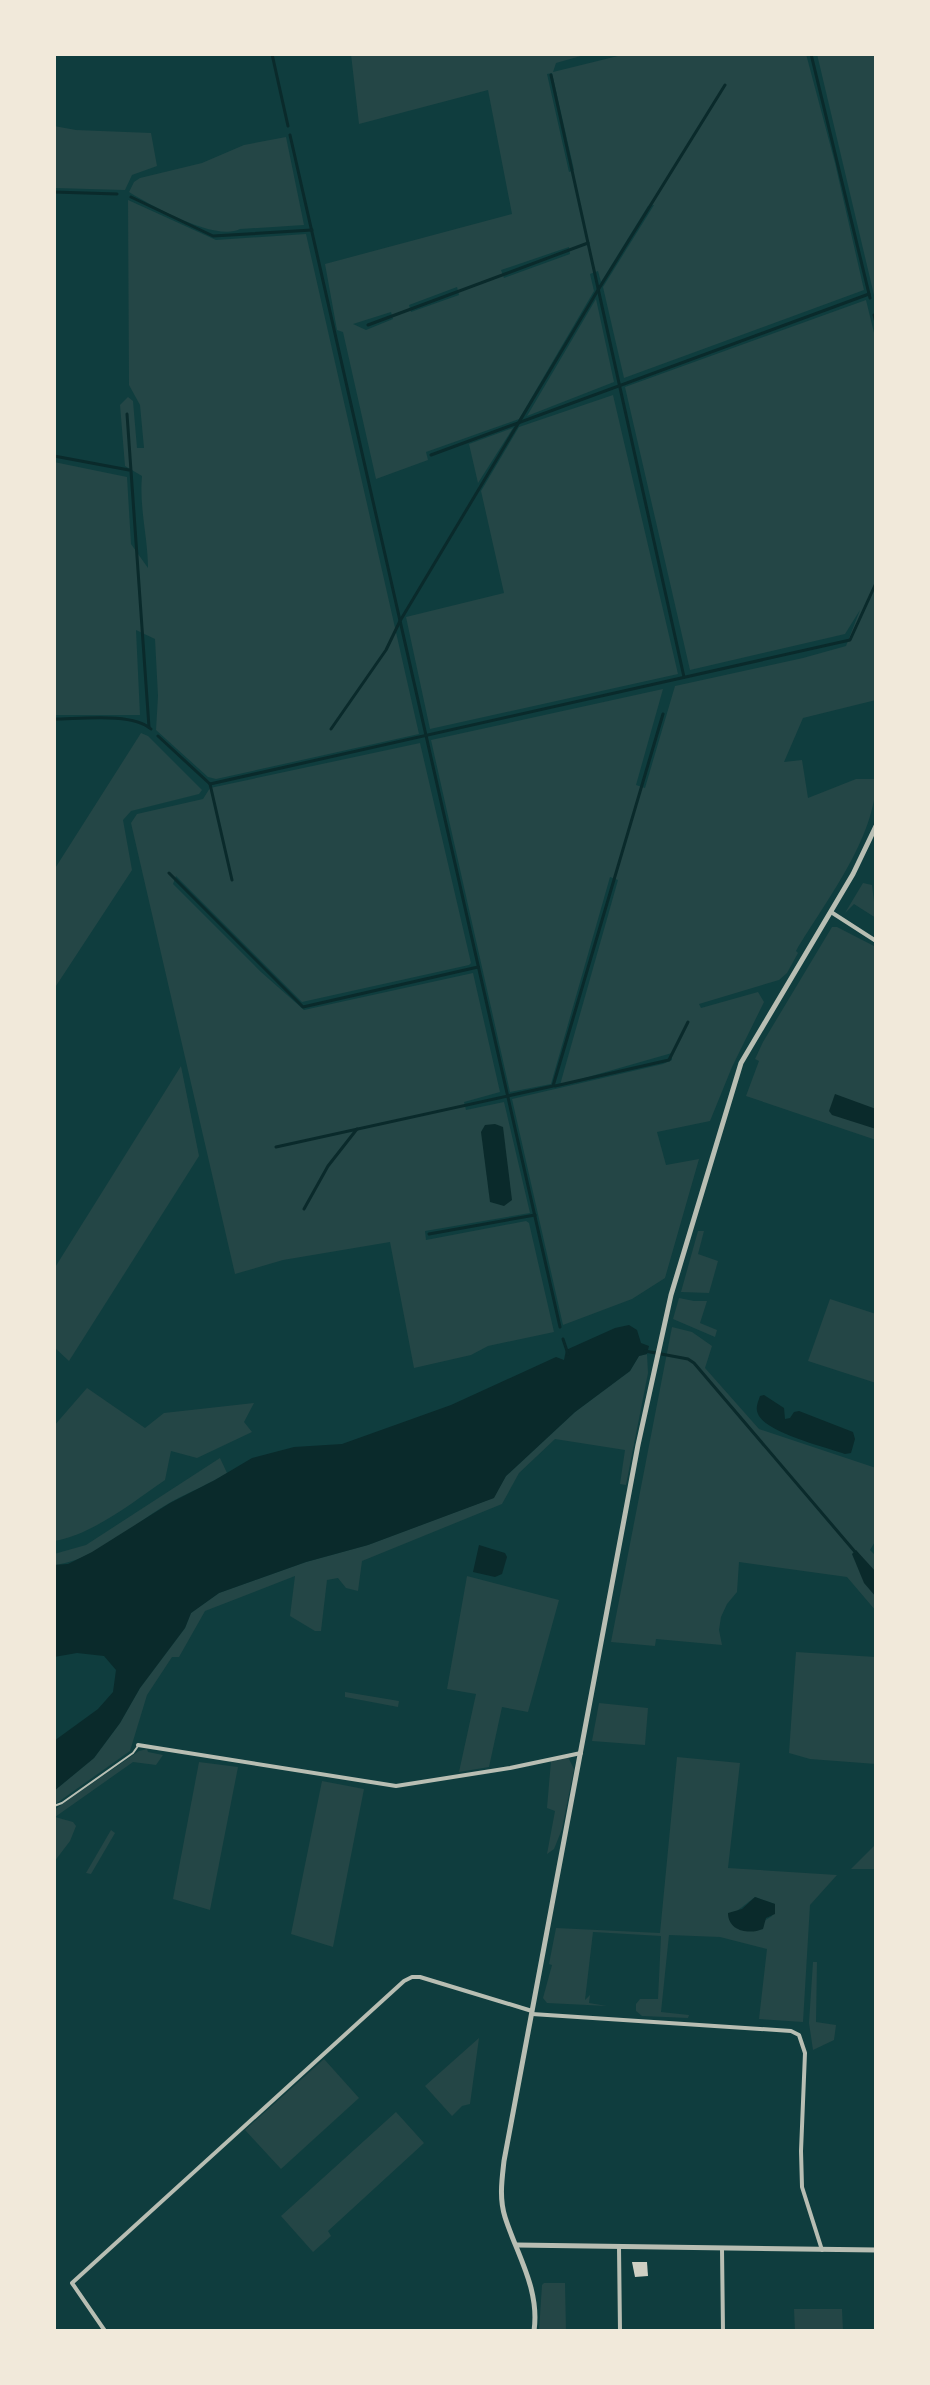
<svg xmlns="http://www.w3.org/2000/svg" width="930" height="2385" font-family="Jost,sans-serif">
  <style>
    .green { fill: #244646; fill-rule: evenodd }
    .water { fill: #0a2a2b }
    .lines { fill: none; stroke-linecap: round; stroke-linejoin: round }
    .stream { stroke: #0a2a2b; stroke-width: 3 }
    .building { fill: #cfcfc3 }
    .service { stroke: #b8beb3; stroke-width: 2 }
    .minor { stroke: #b8beb3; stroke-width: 4 }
    .tertiary { stroke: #b8beb3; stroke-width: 5 }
  </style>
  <rect width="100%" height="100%" fill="#0f3d3e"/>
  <g class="green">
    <path d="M 351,54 L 588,54 L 556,63 L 553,72 L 626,54 L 806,54 L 835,163 L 864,290 L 624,378 L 603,287 L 654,205 L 648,206 L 601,282 L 598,271 L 590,274 L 594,291 L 519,419 L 426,452 L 428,460 L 376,479 L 343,332 L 337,330 L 325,264 L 512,214 L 488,90 L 359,124 ZM 552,73 L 574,170 L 569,172 L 547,74 ZM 569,247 L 570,254 L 504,278 L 501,270 ZM 457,287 L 459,295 L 411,312 L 409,305 ZM 391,312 L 393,319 L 366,330 L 353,324 Z"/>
    <path d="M 817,54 L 876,54 L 876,295 L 874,295 Z"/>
    <path d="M 54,126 L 76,130 L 151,133 L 157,166 L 132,175 L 125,190 L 54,188 Z"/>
    <path d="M 286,137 L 304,225 L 240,229 C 216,242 152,206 129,192 L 134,182 L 140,178 L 202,163 L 244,145 Z"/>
    <path d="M 128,200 L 216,240 L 306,234 L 419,734 L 216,779 L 208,777 L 156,730 L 158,696 L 155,639 L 136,630 L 140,715 L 54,715 L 54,462 L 127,477 L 131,544 L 148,568 C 148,538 139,507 142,476 L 125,466 L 120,405 L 128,397 L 133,401 L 137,448 L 144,448 L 140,405 L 129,385 Z"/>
    <path d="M 596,299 L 614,382 L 527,416 Z"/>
    <path d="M 866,300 L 876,341 L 876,700 L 803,718 L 784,762 L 802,760 L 808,798 L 856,779 L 876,779 C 876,838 825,902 796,951 L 798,953 L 787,973 L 779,980 L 699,1004 L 701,1008 L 758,992 L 764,1002 L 732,1067 L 710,1121 L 657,1132 L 666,1165 L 699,1159 L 665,1278 L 632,1299 L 563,1325 L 512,1099 L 663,1064 L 672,1060 L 672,1053 L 560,1085 L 618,880 L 610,877 L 551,1084 L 510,1092 L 431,740 L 663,689 L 636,785 L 645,788 L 675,686 L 803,658 L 846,646 L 860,610 L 845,634 L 690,670 L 625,387 Z"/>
    <path d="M 613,395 L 678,674 L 430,729 L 406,617 L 504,593 L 481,491 L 519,427 Z"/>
    <path d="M 513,428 L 478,483 L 469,444 Z"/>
    <path d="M 141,733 L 148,736 L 202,790 L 199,794 L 131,811 L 123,820 L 132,870 L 54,989 L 54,870 Z"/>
    <path d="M 420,743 L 471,963 L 469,965 L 302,1002 L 176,876 L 173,884 L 261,972 L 304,1010 L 473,973 L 500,1092 L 464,1102 L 466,1110 L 504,1102 L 530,1213 L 425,1231 L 426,1240 L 526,1221 L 529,1223 L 554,1332 L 488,1346 L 471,1355 L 414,1368 L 390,1242 L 283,1260 L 235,1274 L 131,823 L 137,814 L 203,799 L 210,788 Z"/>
    <path d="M 863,883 L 872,885 L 876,918 L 854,904 L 845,913 Z"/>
    <path d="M 832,927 L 837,927 L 876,947 L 876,1140 L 746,1096 L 759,1061 L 755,1059 L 763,1042 Z"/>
    <path d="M 181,1066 L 199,1156 L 69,1361 L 54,1347 L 54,1269 Z"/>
    <path d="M 698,1231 L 704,1231 L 698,1254 L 718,1261 L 709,1293 L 681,1292 Z"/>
    <path d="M 679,1298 L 694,1301 L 707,1301 L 700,1323 L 717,1330 L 715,1337 L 673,1319 Z"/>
    <path d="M 830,1299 L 876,1314 L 876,1383 L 808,1361 Z"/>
    <path d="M 672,1327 L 692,1332 L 712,1346 L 705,1368 L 759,1429 L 876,1468 L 876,1540 L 870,1550 L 876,1556 L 876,1611 L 847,1577 L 739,1562 L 737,1592 L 727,1604 L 721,1617 L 719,1630 L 722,1645 L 656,1639 L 655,1646 L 611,1642 Z"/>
    <path d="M 647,1354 L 648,1373 L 626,1485 L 620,1484 L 625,1450 L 555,1439 L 519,1473 L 502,1504 L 362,1561 L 358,1591 L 346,1588 L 338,1578 L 327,1580 L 321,1631 L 315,1631 L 290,1616 L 295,1576 L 205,1611 L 179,1657 L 172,1657 L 147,1695 L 130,1751 L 54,1805 L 54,1791 L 94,1758 L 120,1723 L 140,1688 L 185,1628 L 191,1613 L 219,1593 L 306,1562 L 368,1545 L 493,1498 L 506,1476 L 575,1412 L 630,1371 L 639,1356 Z"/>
    <path d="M 87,1388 L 145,1428 L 164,1413 L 254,1403 L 244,1422 L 252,1432 L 197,1458 L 171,1451 L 165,1480 C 133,1502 92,1535 54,1541 L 54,1426 Z"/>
    <path d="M 220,1458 L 227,1473 C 209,1484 190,1492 171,1502 C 134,1523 97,1560 54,1565 L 54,1554 L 86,1545 Z"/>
    <path d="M 467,1576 L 559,1600 L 528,1712 L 502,1707 L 489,1767 L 459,1772 L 476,1694 L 447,1689 Z"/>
    <path d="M 796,1652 L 876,1657 L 876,1764 L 810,1759 L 789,1753 Z"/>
    <path d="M 345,1692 L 399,1701 L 398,1707 L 345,1697 Z"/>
    <path d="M 599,1703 L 648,1708 L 645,1745 L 592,1741 Z"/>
    <path d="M 147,1749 L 148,1752 L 163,1755 L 156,1765 L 133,1762 L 55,1817 L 73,1822 L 76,1826 L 70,1841 L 54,1862 L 54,1810 L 139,1751 Z"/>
    <path d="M 568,1757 L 574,1769 L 562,1829 L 554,1849 L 547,1854 L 555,1811 L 547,1808 L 551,1761 Z"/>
    <path d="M 677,1757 L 740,1763 L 728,1868 L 837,1875 L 810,1905 L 803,2022 L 759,2019 L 767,1949 L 720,1937 L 669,1935 L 661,2012 L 689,2015 L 688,2018 L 642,2016 L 636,2011 L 636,2004 L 640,1999 L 658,1999 L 661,1936 L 593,1932 L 585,2000 L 590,1995 L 589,2003 L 607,2006 L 547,2003 L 543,1998 L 552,1965 L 549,1964 L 556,1928 L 660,1933 ZM 755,1897 L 775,1904 L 772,1916 L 764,1921 L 763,1928 L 737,1911 Z"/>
    <path d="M 199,1762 L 238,1767 L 210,1910 L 173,1899 Z"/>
    <path d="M 322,1781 L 364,1789 L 333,1947 L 291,1934 Z"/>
    <path d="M 111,1830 L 115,1833 L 91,1874 L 86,1873 Z"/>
    <path d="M 876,1844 L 876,1869 L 851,1869 Z"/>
    <path d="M 813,1962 L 817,1962 L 816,2022 L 836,2025 L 834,2040 L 813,2050 L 809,2023 Z"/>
    <path d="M 479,2038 L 470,2104 L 462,2106 L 452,2116 L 425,2086 Z"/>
    <path d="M 324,2059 L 359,2098 L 281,2169 L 245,2130 Z"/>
    <path d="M 396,2112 L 424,2143 L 328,2231 L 331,2236 L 313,2252 L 281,2216 Z"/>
    <path d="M 544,2283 L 565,2283 L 566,2331 L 539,2331 L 542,2285 Z"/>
    <path d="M 794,2309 L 842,2309 L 843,2331 L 795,2331 Z"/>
  </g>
  <g class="water">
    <path d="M 835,1094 L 876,1109 L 876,1129 L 832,1115 L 829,1111 Z"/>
    <path d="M 495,1124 L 503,1127 L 512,1200 L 504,1206 L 490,1202 L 481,1132 L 485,1125 Z"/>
    <path d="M 629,1325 L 637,1330 L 641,1343 L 649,1346 L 647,1354 L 639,1356 L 630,1371 L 575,1412 L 506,1476 L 494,1498 L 368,1545 L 306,1562 L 219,1593 L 191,1613 L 185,1628 L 140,1688 L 120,1723 L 94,1758 L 54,1791 L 54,1741 L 98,1709 L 113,1692 L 116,1670 L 104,1656 L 77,1653 L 54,1657 L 54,1565 L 68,1564 L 92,1552 L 170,1503 L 215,1480 L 252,1458 L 294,1447 L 342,1444 L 451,1405 L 556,1357 L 564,1360 L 566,1350 L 615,1328 Z"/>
    <path d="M 764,1395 L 784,1408 L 785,1419 L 790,1418 L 794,1412 L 799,1411 L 853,1432 L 855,1439 L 851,1453 L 845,1454 C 826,1447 766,1433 758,1414 C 755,1408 758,1402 760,1396 Z"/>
    <path d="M 479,1545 L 505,1553 L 507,1557 L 502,1574 L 495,1577 L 473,1572 Z"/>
    <path d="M 856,1550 L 876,1572 L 876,1597 L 864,1583 L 852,1554 Z"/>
    <path d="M 755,1897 L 775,1904 L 775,1914 L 766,1918 L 763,1929 C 749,1935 728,1931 728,1913 L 742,1909 Z"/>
  </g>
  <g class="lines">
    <g class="stream">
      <path d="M 272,54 L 288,126"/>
      <path d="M 811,54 L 870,298"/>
      <path d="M 551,75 L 588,243"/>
      <path d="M 290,135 L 560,1327"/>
      <path d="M 54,192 L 117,194"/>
      <path d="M 131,197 L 213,236 L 312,230"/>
      <path d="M 874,315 L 876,323"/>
      <path d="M 368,325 L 588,243 L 684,677"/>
      <path d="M 127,414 L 149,727"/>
      <path d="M 431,455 L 869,294"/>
      <path d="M 54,456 L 129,470"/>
      <path d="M 54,719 C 79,719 132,712 151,729"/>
      <path d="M 331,729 L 386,650 L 400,621 L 598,290 L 725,85"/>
      <path d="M 158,736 L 210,784 L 232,880"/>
      <path d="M 210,784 L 850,640 L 876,583"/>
      <path d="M 169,873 L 303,1007 L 478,967"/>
      <path d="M 555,1086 L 669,1060 L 688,1022"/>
      <path d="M 276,1147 L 553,1086 L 663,714"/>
      <path d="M 304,1209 L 328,1166 L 357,1129"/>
      <path d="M 429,1234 L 535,1215"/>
      <path d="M 563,1339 L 568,1354"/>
      <path d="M 645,1351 L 688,1359 L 694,1363 L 856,1553"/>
    </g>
  </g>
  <path class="building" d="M 632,2262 L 647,2262 L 648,2276 L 635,2277 Z"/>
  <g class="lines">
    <path class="service" d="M 54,1806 L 62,1803 L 133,1753 L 138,1746"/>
    <g class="minor">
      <path d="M 831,912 L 876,941"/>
      <path d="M 138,1745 L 396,1786 L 510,1768 L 581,1753"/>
      <path d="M 532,2014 L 791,2031 L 799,2035 L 805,2053 L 801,2151 L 802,2187 L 822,2250"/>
      <path d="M 619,2247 L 620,2331"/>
      <path d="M 722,2249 L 723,2331"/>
      <path d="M 105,2331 L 72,2283 L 404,1981 L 412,1977 L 420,1977 L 532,2011"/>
    </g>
    <g class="tertiary">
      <path d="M 517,2245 L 876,2250"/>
      <path d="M 534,2331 C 540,2289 517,2255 505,2217 C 499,2198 502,2179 504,2161 L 638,1445 L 671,1295 L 741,1063 L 853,874 L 876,826"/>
    </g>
  </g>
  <rect width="930" height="2385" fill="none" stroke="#f1e9da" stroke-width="112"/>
</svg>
